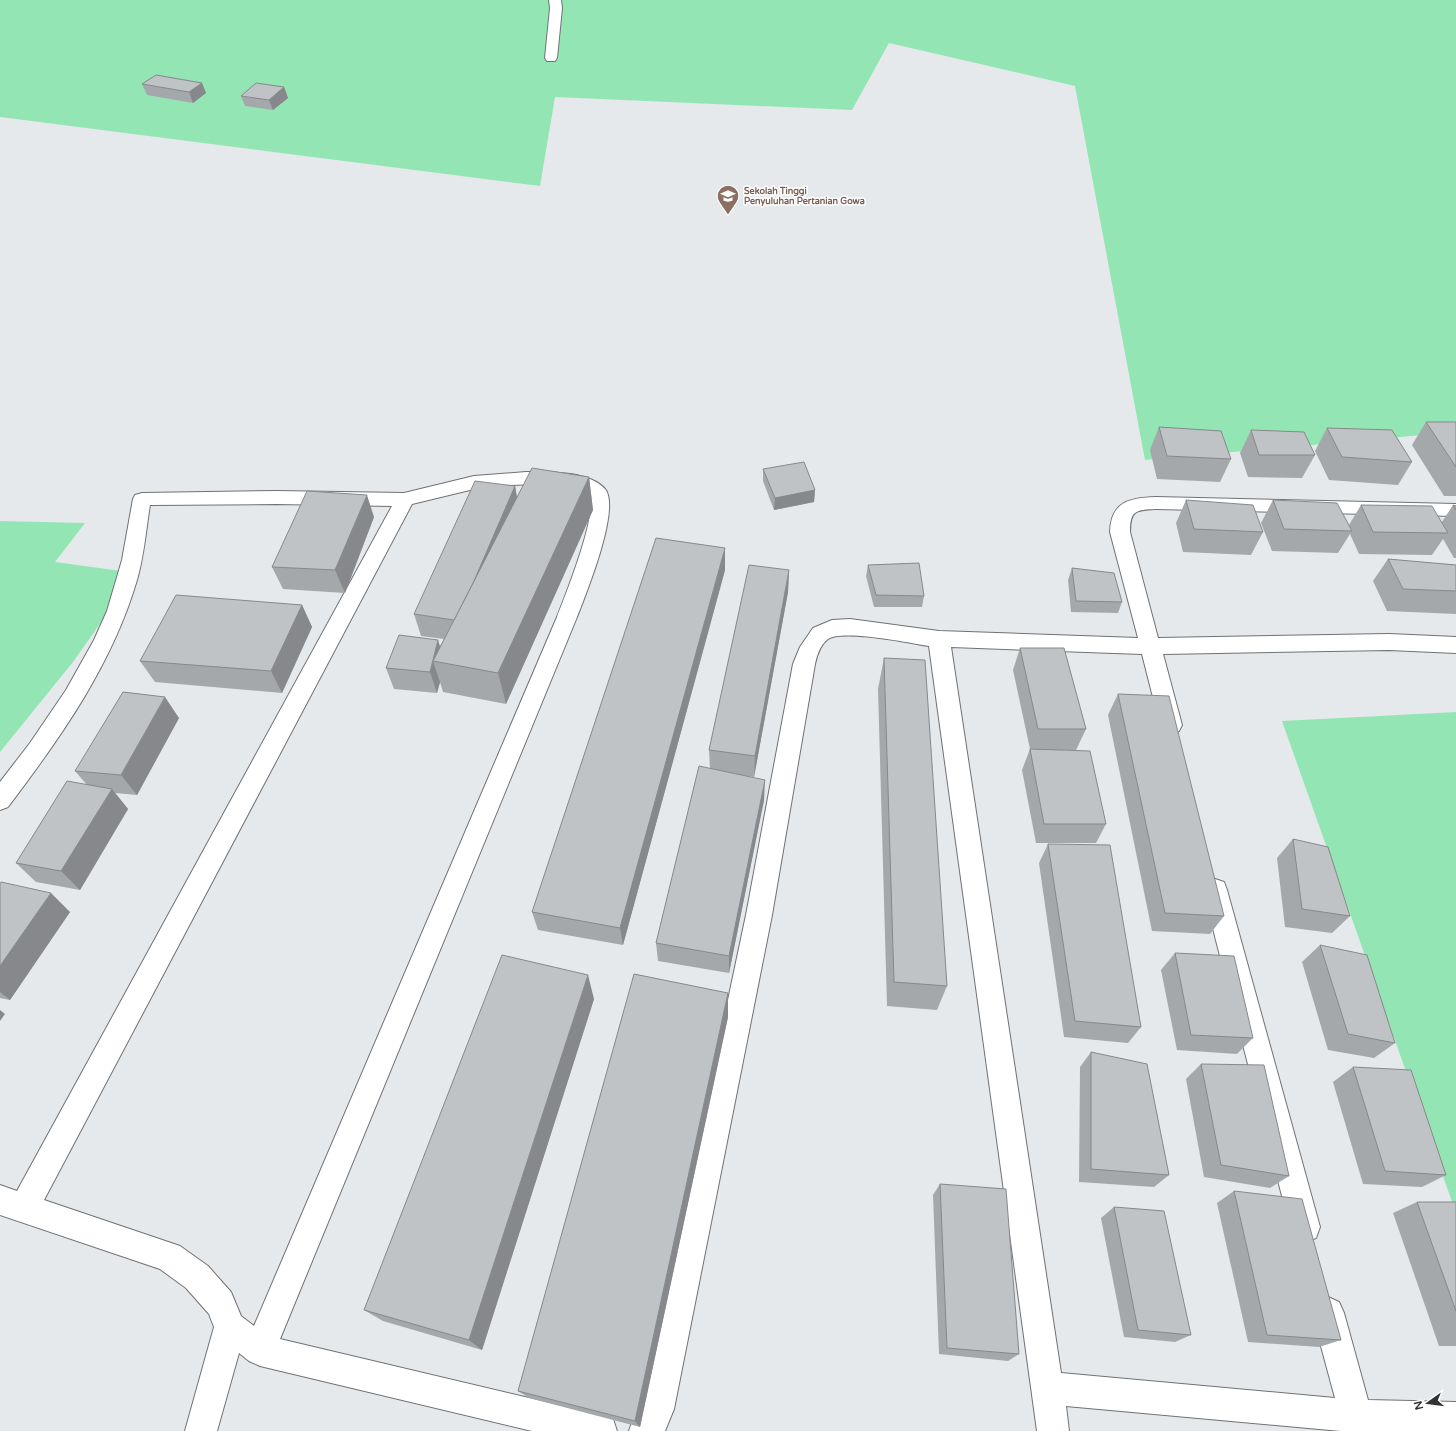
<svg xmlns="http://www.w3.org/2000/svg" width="1456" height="1431" font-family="'Varela Round',sans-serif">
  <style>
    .green { fill: #93e6b4 }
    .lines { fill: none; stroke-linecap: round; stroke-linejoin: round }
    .street-casing { stroke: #6f7274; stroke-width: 2 }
    .street { fill: #fff; fill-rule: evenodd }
    .wall { fill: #a5a8aa }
    .shaded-wall { fill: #86888b }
    .building { fill: #c0c3c6; stroke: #86888b }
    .labels { text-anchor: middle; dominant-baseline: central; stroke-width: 3; stroke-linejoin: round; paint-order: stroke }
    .far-education-label { font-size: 9px; font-weight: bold; fill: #785e54; stroke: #fff; text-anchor: start }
  </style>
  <rect width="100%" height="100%" fill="#e6e9ec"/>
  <g class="green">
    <path d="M 0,0 L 1456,0 L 1456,432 L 1145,460 L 1075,86 L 889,43 L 852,110 L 555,97 L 540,186 L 0,117 Z"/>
    <path d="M 0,521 L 85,523 L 55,562 L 136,573 L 73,662 L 0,752 Z"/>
    <path d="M 1456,712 L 1456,1213 L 1282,721 Z"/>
  </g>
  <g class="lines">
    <g class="street-casing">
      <g id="street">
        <path d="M 549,0 L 561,0 L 562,8 L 557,58 L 555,61 L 547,61 L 545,58 L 550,8 Z"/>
        <path d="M 526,472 C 548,472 590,471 605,489 C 621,508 586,594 577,617 L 280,1339 L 601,1415 L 613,1419 L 617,1431 L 532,1431 L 260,1366 L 249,1361 L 239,1353 L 217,1431 L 185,1431 L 214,1327 L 209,1314 L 186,1288 L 160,1269 L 0,1215 L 0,1185 L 17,1191 L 392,506 L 277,504 L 150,505 C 146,530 144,556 137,580 C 112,665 61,737 8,807 L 0,810 L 0,782 L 30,743 L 66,690 L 94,640 L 107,611 L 122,560 L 133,499 L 135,495 L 142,493 L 277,491 L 404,493 L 474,476 ZM 544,484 C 557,485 578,484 588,495 C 601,508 564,599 557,617 L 254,1326 L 241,1316 L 231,1292 L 208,1266 L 180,1246 L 44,1200 L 412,504 L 474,489 L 509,485 Z"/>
        <path d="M 1156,497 L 1456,504 L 1456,516 L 1156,509 C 1136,510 1130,510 1130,532 L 1158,638 L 1389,634 L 1456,637 L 1456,653 L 1389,650 L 1163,654 L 1182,725 L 1179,731 L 1171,734 L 1163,731 L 1160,725 L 1142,654 L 951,647 L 1061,1373 L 1335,1398 L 1312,1313 L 1317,1302 L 1328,1297 L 1339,1302 L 1344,1313 L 1368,1400 L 1456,1402 L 1456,1431 L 1341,1431 L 1066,1406 L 1069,1431 L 1037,1431 L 929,646 C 910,643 842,629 828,639 C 820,645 817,655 815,664 L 772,915 L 674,1409 L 665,1431 L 629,1431 L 633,1419 L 642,1406 L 746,915 L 793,664 L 800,647 L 813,628 L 832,620 L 850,619 L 939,631 L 1138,638 L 1110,532 C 1111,501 1130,498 1156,497 Z"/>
        <path d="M 1215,879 L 1224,882 L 1227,890 L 1320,1227 L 1316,1238 L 1305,1242 L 1294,1238 L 1290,1227 L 1203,890 L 1206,882 Z"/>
      </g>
    </g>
    <use href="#street" class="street"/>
  </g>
  <g class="wall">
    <path d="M 202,83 L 206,93 L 193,103 L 147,95 L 142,84 Z"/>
    <path d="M 284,87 L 288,98 L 273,110 L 245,106 L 241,96 Z"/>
    <path d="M 1426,422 L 1456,422 L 1456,496 L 1444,496 L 1412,445 Z"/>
    <path d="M 1159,427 L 1231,459 L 1220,482 L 1157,479 L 1150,450 Z"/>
    <path d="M 1327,428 L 1412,462 L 1398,485 L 1329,480 L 1315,451 Z"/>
    <path d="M 1251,430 L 1315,455 L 1302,478 L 1248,477 L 1240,453 Z"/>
    <path d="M 763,469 L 815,490 L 814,502 L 774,510 L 763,481 Z"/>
    <path d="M 589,477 L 593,510 L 506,704 L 443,692 L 440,682 L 437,693 L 394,689 L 386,668 L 440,646 L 444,639 L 421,636 L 414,614 L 515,486 L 517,498 Z"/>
    <path d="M 1186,500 L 1263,532 L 1251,555 L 1183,552 L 1176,523 Z"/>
    <path d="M 1273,500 L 1349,525 L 1361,505 L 1442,522 L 1453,505 L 1456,506 L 1456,558 L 1454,558 L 1443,539 L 1432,555 L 1359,554 L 1350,534 L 1338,553 L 1272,551 L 1261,523 Z"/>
    <path d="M 374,517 L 345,593 L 283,589 L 272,567 Z"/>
    <path d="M 1388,559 L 1456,565 L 1456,614 L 1387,611 L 1373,581 Z"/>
    <path d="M 868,565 L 924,596 L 922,607 L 874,607 L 866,576 Z"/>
    <path d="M 1072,568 L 1122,602 L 1118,613 L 1071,612 L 1068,580 Z"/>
    <path d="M 725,570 L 623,945 L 538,930 L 532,912 Z"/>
    <path d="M 789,570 L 788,592 L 754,777 L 740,775 L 764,800 L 729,973 L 658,961 L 656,943 L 710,769 L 709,750 Z"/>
    <path d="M 302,605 L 312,627 L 282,693 L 155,682 L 140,661 Z"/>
    <path d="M 1020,648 L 1086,729 L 1076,750 L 1035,750 L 1106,824 L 1096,843 L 1036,843 L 1022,770 L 1030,749 L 1013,670 Z"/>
    <path d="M 884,658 L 947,986 L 937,1010 L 887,1006 L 878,689 Z"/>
    <path d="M 1118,694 L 1224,916 L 1210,934 L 1152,931 L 1108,715 Z"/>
    <path d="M 179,718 L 137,795 L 115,793 L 128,809 L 80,890 L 36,882 L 16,863 L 87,785 L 75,771 Z"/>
    <path d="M 1293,839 L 1350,916 L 1332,933 L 1285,927 L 1277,858 Z"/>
    <path d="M 1048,844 L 1141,1027 L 1128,1043 L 1064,1037 L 1039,863 Z"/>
    <path d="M 0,884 L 70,912 L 10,1000 L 0,998 Z"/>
    <path d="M 1320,945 L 1395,1043 L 1374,1058 L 1328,1050 L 1302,962 Z"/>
    <path d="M 1175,953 L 1253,1038 L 1237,1054 L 1177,1050 L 1161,970 Z"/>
    <path d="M 728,993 L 728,1017 L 640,1427 L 529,1398 L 518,1391 Z"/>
    <path d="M 594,999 L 482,1350 L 383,1321 L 364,1310 Z"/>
    <path d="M 1091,1052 L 1169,1175 L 1154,1187 L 1079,1182 L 1080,1067 Z"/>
    <path d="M 1201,1064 L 1289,1176 L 1270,1188 L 1204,1177 L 1186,1079 Z"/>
    <path d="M 1353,1067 L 1446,1175 L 1422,1187 L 1363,1184 L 1333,1082 Z"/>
    <path d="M 940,1184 L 1019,1354 L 1008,1361 L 939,1354 L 933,1195 Z"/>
    <path d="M 1234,1191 L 1341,1340 L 1319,1347 L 1248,1342 L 1217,1203 Z"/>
    <path d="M 1417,1202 L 1456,1202 L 1456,1346 L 1439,1346 L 1393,1213 Z"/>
    <path d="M 1114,1207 L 1191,1335 L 1175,1342 L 1124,1337 L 1101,1218 Z"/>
  </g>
  <g class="shaded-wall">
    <path d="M 202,83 L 206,93 L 193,103 L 189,92 Z"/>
    <path d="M 284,87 L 288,98 L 273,110 L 269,100 Z"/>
    <path d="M 589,477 L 593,510 L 506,704 L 498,673 Z"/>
    <path d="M 515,486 L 519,509 L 457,620 Z"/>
    <path d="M 815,490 L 814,502 L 774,510 L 775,498 Z"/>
    <path d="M 367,495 L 374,517 L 345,593 L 335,570 Z"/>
    <path d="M 725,548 L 725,570 L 623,945 L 620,928 Z"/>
    <path d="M 789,570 L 788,592 L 754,777 L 755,756 Z"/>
    <path d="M 302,605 L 312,627 L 282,693 L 271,671 Z"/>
    <path d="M 438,640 L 445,662 L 433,661 L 440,682 L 437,693 L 430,672 Z"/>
    <path d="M 165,697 L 179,718 L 137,795 L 121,775 Z"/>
    <path d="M 765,780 L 764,800 L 729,973 L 729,956 Z"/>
    <path d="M 112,789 L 128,809 L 80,890 L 61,871 Z"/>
    <path d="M 51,893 L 70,912 L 10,1000 L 0,992 L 0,966 Z"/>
    <path d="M 588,975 L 594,999 L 482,1350 L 469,1340 Z"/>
    <path d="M 728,993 L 728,1017 L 640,1427 L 635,1421 Z"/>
    <path d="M 0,1010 L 5,1014 L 0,1021 Z"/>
  </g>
  <g class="building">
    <path d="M 156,75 L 202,83 L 189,92 L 142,84 Z"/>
    <path d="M 256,83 L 284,87 L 269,100 L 241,96 Z"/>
    <path d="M 1426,422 L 1456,422 L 1456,467 Z"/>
    <path d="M 1159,427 L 1221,431 L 1231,459 L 1167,456 Z"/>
    <path d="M 1327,428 L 1392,430 L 1412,462 L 1342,457 Z"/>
    <path d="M 1251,430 L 1304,432 L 1315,455 L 1259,455 Z"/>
    <path d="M 804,462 L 815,490 L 775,498 L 763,469 Z"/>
    <path d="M 532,468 L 589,477 L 498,673 L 433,661 Z"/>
    <path d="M 475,481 L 515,486 L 474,581 L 454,620 L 414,614 Z"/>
    <path d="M 307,491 L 367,495 L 335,570 L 272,567 Z"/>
    <path d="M 1186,500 L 1253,505 L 1263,532 L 1194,529 Z"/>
    <path d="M 1273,500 L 1337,503 L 1352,531 L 1284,529 Z"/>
    <path d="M 1361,505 L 1432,506 L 1448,533 L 1373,532 Z"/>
    <path d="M 1453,505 L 1456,506 L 1456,510 Z"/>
    <path d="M 656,538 L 725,548 L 620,928 L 532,912 Z"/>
    <path d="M 1388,559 L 1456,565 L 1456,591 L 1403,589 Z"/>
    <path d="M 919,563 L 924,596 L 876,595 L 868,565 Z"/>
    <path d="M 749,565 L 789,570 L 755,756 L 709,750 Z"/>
    <path d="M 1072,568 L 1114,573 L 1122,602 L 1076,601 Z"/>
    <path d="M 176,595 L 302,605 L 271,671 L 140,661 Z"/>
    <path d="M 399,635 L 438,640 L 430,672 L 386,668 Z"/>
    <path d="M 1020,648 L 1064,648 L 1086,729 L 1038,729 Z"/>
    <path d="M 884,658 L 925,660 L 947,986 L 894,982 Z"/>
    <path d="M 123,692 L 165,697 L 121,775 L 75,771 Z"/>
    <path d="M 1118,694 L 1169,696 L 1224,916 L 1165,913 Z"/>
    <path d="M 1030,749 L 1090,751 L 1106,824 L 1044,824 Z"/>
    <path d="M 699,766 L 765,780 L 729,956 L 656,943 Z"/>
    <path d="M 67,781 L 112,789 L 61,871 L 16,863 Z"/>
    <path d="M 1293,839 L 1328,847 L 1350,916 L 1302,909 Z"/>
    <path d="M 1048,844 L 1110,845 L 1141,1027 L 1075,1021 Z"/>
    <path d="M 1,882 L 51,893 L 0,966 L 0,884 Z"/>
    <path d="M 1320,945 L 1367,955 L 1395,1043 L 1348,1034 Z"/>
    <path d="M 1175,953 L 1234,956 L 1253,1038 L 1191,1035 Z"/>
    <path d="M 502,955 L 588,975 L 469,1340 L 364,1310 Z"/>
    <path d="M 634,974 L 728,993 L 635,1421 L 518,1391 Z"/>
    <path d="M 1091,1052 L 1147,1064 L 1169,1175 L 1091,1169 Z"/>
    <path d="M 1201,1064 L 1264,1065 L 1289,1176 L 1221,1165 Z"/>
    <path d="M 1353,1067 L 1411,1070 L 1446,1175 L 1385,1171 Z"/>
    <path d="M 940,1184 L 1006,1189 L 1019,1354 L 947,1348 Z"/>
    <path d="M 1234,1191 L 1302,1199 L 1341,1340 L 1267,1335 Z"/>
    <path d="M 1417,1202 L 1456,1202 L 1456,1311 Z"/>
    <path d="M 1114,1207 L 1164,1211 L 1191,1335 L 1138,1330 Z"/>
  </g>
  <defs>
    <g id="university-pin" transform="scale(1.15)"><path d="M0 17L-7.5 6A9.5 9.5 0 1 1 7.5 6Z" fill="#8d6e63" stroke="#fff"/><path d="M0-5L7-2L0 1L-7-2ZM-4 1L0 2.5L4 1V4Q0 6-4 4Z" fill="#fff"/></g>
  </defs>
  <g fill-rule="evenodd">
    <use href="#university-pin" x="728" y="196"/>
  </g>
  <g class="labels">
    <g class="far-education-label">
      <text x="744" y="191">Sekolah Tinggi<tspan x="744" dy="10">Penyuluhan Pertanian Gowa</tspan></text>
    </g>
  </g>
  <g transform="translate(1428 1403) rotate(256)" stroke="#ffffff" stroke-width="3" paint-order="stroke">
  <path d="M0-3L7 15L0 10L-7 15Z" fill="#303233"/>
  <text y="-6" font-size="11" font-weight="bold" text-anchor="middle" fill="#303233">N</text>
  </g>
</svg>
